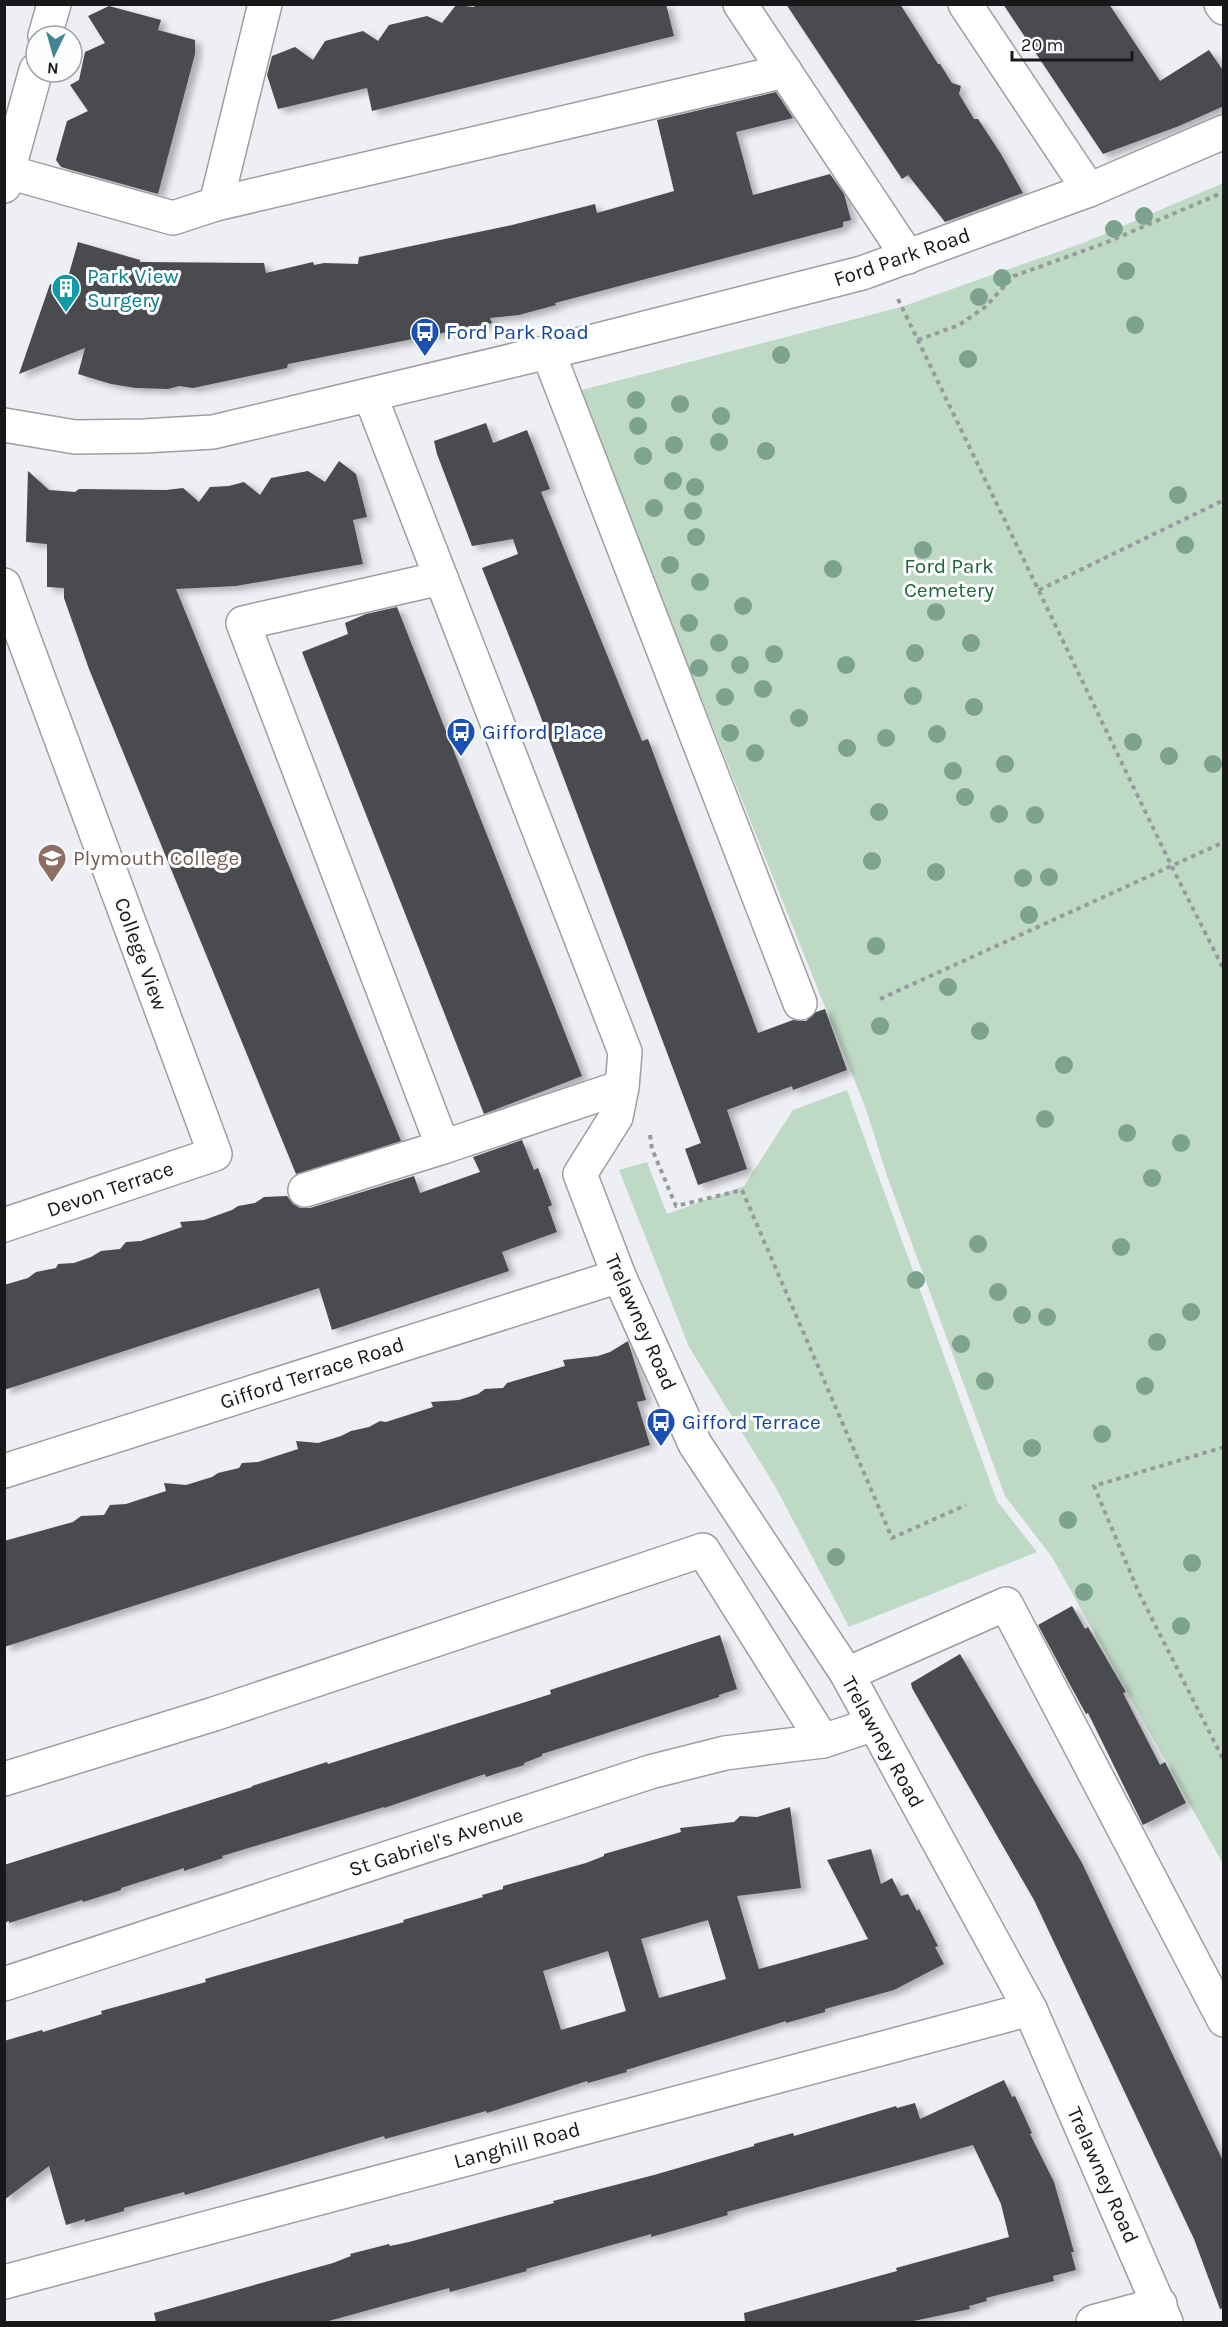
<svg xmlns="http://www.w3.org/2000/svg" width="1228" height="2327" font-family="Karla,sans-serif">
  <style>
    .green { fill: #bedac5 }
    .building { fill: #494b4f; fill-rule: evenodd; filter: url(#shadow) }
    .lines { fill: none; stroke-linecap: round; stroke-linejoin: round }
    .minor-casing { stroke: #9c9ea2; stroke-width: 36 }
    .path { stroke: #989a9d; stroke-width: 4; stroke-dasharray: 4.5 4.5; stroke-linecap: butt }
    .minor { stroke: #fff; stroke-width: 33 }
    .tree { fill: #7da38f }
    .labels { text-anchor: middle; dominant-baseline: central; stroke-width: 6; stroke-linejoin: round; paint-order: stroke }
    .street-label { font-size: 21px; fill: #171819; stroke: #fcfdff }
    .culture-label { font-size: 21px; fill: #0d838f; stroke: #fcfdff; text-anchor: start }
    .transit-label { font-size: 21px; fill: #164399; stroke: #fcfdff; text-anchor: start }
    .park-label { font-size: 21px; fill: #22653c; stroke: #fcfdff }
    .education-label { font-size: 21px; fill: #785e54; stroke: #fcfdff; text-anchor: start }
  </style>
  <defs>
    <filter id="shadow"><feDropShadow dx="6" dy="4" stdDeviation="3" flood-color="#0004"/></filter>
  </defs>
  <rect width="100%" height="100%" fill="#edeff4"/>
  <g class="green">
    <path d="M 1223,183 L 1223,1864 L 1052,1557 L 1005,1496 L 887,1176 L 866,1109 L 578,391 L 901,307 L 1083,243 Z"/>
    <path d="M 847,1090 L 997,1501 L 1037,1552 L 849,1627 L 775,1486 L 689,1347 L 619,1170 L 647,1162 L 667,1214 L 744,1186 L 793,1110 Z"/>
  </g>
  <g class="building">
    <path d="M 475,4 L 666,4 L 674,36 L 372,111 L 367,88 L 278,109 L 267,75 L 272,56 L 295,47 L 313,60 L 325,41 L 363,31 L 378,41 L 389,25 L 427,16 L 442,23 L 456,5 L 474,7 Z"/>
    <path d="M 786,4 L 900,4 L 938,64 L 940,64 L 952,83 L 961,86 L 959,94 L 974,119 L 978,119 L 1001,154 L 1023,193 L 945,222 L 908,175 L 902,179 Z"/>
    <path d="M 1003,4 L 1109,4 L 1160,81 L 1209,50 L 1224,72 L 1224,106 L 1179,126 L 1103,154 Z"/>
    <path d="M 109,6 L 161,20 L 158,30 L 195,40 L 195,54 L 158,194 L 61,167 L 56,160 L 67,121 L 88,111 L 70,85 L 79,80 L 85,52 L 105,43 L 88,16 Z"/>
    <path d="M 776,92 L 793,118 L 736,132 L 753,195 L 830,174 L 844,194 L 851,220 L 843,222 L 843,227 L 555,303 L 556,305 L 519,315 L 490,318 L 492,323 L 288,364 L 287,368 L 193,388 L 179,386 L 168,389 L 136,388 L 111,384 L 78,374 L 85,348 L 19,374 L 50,284 L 65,288 L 78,242 L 140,260 L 140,262 L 264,263 L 266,273 L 313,262 L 314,265 L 324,263 L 358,264 L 359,257 L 512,225 L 595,204 L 597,213 L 674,191 L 657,120 Z"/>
    <path d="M 486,423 L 493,443 L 527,430 L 550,489 L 541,492 L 642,741 L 648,739 L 758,1033 L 793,1020 L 806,1021 L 816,1012 L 825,1009 L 847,1070 L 793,1090 L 792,1086 L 727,1110 L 747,1169 L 698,1185 L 685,1149 L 701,1143 L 534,699 L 482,568 L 518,554 L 513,539 L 472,546 L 437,454 L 434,441 Z"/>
    <path d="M 339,461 L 356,474 L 367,517 L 353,520 L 363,564 L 236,586 L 176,589 L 401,1141 L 296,1174 L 89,669 L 64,598 L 64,588 L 47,587 L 47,544 L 26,542 L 28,471 L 49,490 L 75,492 L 79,489 L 166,490 L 183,488 L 199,502 L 210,487 L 229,486 L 244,482 L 260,495 L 271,478 L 308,471 L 325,482 Z"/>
    <path d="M 397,607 L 582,1076 L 484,1114 L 302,652 L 348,634 L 345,623 L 366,614 Z"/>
    <path d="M 522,1140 L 534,1170 L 538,1168 L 552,1205 L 548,1207 L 557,1232 L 502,1252 L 509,1271 L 332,1330 L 319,1288 L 4,1390 L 4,1285 L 28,1278 L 36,1272 L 56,1268 L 58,1264 L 74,1263 L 91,1257 L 101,1251 L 120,1249 L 126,1242 L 141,1241 L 182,1227 L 180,1222 L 204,1220 L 232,1210 L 238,1206 L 255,1203 L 264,1197 L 287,1196 L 293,1204 L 300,1208 L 310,1208 L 414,1176 L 420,1193 L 480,1172 L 473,1157 Z"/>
    <path d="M 628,1341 L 646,1400 L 637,1402 L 650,1445 L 297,1554 L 4,1647 L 4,1541 L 73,1522 L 81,1516 L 104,1515 L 110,1505 L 126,1504 L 166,1491 L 164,1483 L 186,1485 L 212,1477 L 218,1473 L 239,1468 L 242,1463 L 258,1462 L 298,1449 L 296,1441 L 318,1443 L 341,1436 L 351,1431 L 369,1427 L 380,1421 L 386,1422 L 433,1407 L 431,1402 L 459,1400 L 478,1394 L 485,1389 L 503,1388 L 507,1383 L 565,1366 L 563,1360 L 598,1356 L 610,1352 Z"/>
    <path d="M 1072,1606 L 1085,1629 L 1088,1627 L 1126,1692 L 1123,1693 L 1160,1765 L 1165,1762 L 1186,1803 L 1143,1825 L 1088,1713 L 1086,1714 L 1069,1683 L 1038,1625 Z"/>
    <path d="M 720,1635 L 737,1689 L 719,1695 L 719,1697 L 542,1754 L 542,1756 L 524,1763 L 524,1765 L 498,1773 L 486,1777 L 485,1774 L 384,1808 L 384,1807 L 222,1856 L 223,1858 L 184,1871 L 184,1868 L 121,1888 L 121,1890 L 83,1902 L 82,1900 L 9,1923 L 9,1921 L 4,1923 L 4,1865 L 252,1787 L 252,1786 L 327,1762 L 328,1764 L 551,1694 L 550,1690 Z"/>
    <path d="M 960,1654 L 1082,1863 L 1224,2163 L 1224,2308 L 1220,2309 L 1194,2239 L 1034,1900 L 912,1688 L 911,1683 Z"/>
    <path d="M 790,1807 L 801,1888 L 737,1896 L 759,1969 L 868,1939 L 827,1860 L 871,1849 L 881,1884 L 892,1878 L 901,1896 L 908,1894 L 917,1911 L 919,1909 L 938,1946 L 935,1947 L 944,1964 L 894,1990 L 825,2009 L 825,2012 L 786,2023 L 786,2021 L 626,2070 L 627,2072 L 588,2083 L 587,2081 L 487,2113 L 486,2111 L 385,2139 L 384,2136 L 185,2195 L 184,2192 L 124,2208 L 124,2211 L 85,2222 L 85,2219 L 66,2225 L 49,2166 L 4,2200 L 4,2041 L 42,2030 L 43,2032 L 102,2014 L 101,2011 L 206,1982 L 205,1979 L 404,1922 L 403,1920 L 483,1897 L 482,1895 L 503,1889 L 503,1886 L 586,1863 L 604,1856 L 604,1854 L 681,1832 L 680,1828 L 734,1822 L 740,1816 L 757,1817 ZM 708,1920 L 726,1979 L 659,1998 L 641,1939 ZM 608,1951 L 626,2011 L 561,2030 L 543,1971 Z"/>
    <path d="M 1004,2080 L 1012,2097 L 1015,2096 L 1032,2133 L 1030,2134 L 1054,2182 L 1074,2252 L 1071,2252 L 1076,2270 L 1053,2276 L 1054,2281 L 986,2298 L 987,2301 L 969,2306 L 970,2309 L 909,2322 L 745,2322 L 744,2313 L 897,2271 L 896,2268 L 1009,2237 L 1001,2204 L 973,2145 L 727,2212 L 728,2215 L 690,2226 L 651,2237 L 651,2234 L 526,2269 L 527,2271 L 450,2292 L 449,2288 L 325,2322 L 156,2322 L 154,2313 L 333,2263 L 351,2256 L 350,2254 L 389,2244 L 390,2246 L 409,2242 L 520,2212 L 554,2203 L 553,2201 L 654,2175 L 754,2146 L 754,2144 L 793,2133 L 794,2136 L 896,2106 L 897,2108 L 915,2103 L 920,2119 Z"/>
  </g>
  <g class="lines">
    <g class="minor-casing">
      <g id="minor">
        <path d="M 740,4 L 908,257"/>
        <path d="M 965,4 L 1089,190"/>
        <path d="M 1221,4 L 1224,8"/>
        <path d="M 45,36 L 54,4"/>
        <path d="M 8,172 L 173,218 L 216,204 L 785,71"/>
        <path d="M 4,186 L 36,70"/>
        <path d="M 216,204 L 265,4"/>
        <path d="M 548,352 L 800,1003"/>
        <path d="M 370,395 L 625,1052 L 622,1087 L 616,1117 L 580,1174 L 619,1276 L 695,1444 L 847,1674 L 1030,2009 L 1166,2322"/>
        <path d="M 4,425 L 75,437 L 144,436 L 213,432 L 590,342 L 862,273 L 1089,190 L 1224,132"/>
        <path d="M 441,578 L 243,623 L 443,1147 L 622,1087"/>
        <path d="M 4,585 L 215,1154 L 4,1225"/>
        <path d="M 305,1190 L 443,1147"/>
        <path d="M 4,1471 L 619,1276"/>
        <path d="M 847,1674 L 1006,1604 L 1224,2020"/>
        <path d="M 4,1779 L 214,1714 L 703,1550 L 823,1741"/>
        <path d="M 4,1984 L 650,1772 L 725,1753 L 823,1741 L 874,1724"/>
        <path d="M 4,2282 L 1030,2009"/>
        <path d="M 1093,2322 L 1160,2304"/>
      </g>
    </g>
    <g class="path">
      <path d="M 898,299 L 1172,867 L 1224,970"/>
      <path d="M 918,340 L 959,325 L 985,307 L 1014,276 L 1105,243 L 1224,192"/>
      <path d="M 1039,590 L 1224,500"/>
      <path d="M 880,999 L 1224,842"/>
      <path d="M 650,1135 L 652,1149 L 676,1206 L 742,1190 L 892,1538 L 966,1505"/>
      <path d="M 1224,1447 L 1094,1486 L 1139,1593 L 1224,1761"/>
    </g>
    <use href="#minor" class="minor"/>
  </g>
  <g class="tree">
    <circle cx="1144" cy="216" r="9"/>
    <circle cx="1114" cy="229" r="9"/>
    <circle cx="1126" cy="271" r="9"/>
    <circle cx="1002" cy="278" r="9"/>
    <circle cx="979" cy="297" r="9"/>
    <circle cx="1135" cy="325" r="9"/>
    <circle cx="781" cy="355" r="9"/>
    <circle cx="968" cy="359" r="9"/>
    <circle cx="636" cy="400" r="9"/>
    <circle cx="680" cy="404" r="9"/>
    <circle cx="721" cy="416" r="9"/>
    <circle cx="638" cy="426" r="9"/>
    <circle cx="719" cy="442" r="9"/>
    <circle cx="674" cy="445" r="9"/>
    <circle cx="766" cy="451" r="9"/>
    <circle cx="643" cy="456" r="9"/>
    <circle cx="673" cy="481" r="9"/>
    <circle cx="695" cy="487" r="9"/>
    <circle cx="1178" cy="495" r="9"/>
    <circle cx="654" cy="508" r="9"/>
    <circle cx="693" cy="511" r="9"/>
    <circle cx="696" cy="537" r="9"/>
    <circle cx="1185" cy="545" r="9"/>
    <circle cx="923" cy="550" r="9"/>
    <circle cx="670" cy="565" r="9"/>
    <circle cx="833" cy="569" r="9"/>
    <circle cx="700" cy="582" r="9"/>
    <circle cx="743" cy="606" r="9"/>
    <circle cx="936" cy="612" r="9"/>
    <circle cx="689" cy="623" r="9"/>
    <circle cx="719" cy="643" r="9"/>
    <circle cx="971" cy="643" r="9"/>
    <circle cx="915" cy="653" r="9"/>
    <circle cx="774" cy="654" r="9"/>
    <circle cx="740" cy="665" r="9"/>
    <circle cx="846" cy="665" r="9"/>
    <circle cx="699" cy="668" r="9"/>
    <circle cx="763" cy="689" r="9"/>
    <circle cx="913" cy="696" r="9"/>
    <circle cx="725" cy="697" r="9"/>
    <circle cx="974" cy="707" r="9"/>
    <circle cx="799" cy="718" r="9"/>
    <circle cx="730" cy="733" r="9"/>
    <circle cx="937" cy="734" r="9"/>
    <circle cx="886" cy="738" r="9"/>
    <circle cx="1133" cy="742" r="9"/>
    <circle cx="847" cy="748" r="9"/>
    <circle cx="755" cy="753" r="9"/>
    <circle cx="1169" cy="756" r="9"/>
    <circle cx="1005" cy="764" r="9"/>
    <circle cx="1213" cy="764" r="9"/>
    <circle cx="953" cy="771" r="9"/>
    <circle cx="965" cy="797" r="9"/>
    <circle cx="879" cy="812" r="9"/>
    <circle cx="999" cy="814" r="9"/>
    <circle cx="1035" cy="815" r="9"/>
    <circle cx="872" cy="861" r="9"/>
    <circle cx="936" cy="872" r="9"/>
    <circle cx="1049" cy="877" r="9"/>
    <circle cx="1023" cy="878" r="9"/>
    <circle cx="1029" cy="915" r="9"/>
    <circle cx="876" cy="946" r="9"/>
    <circle cx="948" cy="987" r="9"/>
    <circle cx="880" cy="1026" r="9"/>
    <circle cx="980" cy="1031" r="9"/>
    <circle cx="1064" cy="1065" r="9"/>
    <circle cx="1045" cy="1119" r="9"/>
    <circle cx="1127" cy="1133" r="9"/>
    <circle cx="1181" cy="1143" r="9"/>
    <circle cx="1152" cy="1178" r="9"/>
    <circle cx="978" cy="1244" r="9"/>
    <circle cx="1121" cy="1247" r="9"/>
    <circle cx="916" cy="1280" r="9"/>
    <circle cx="998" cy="1292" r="9"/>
    <circle cx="1191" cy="1312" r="9"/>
    <circle cx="1022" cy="1315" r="9"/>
    <circle cx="1047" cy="1317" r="9"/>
    <circle cx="1157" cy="1342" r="9"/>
    <circle cx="961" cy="1344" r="9"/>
    <circle cx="985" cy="1381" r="9"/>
    <circle cx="1145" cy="1386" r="9"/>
    <circle cx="1102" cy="1434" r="9"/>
    <circle cx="1032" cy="1448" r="9"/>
    <circle cx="1068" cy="1520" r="9"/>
    <circle cx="836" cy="1557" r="9"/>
    <circle cx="1192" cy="1563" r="9"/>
    <circle cx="1084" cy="1592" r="9"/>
    <circle cx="1181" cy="1626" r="9"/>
  </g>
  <defs>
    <g id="building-pin" transform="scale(1.5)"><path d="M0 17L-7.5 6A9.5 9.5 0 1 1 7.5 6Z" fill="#0f9aa8" stroke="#fcfdff"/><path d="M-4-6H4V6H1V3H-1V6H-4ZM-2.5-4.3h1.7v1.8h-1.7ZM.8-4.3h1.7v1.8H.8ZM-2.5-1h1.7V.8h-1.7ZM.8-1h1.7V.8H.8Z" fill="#fff"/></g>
    <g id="bus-pin" transform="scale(1.5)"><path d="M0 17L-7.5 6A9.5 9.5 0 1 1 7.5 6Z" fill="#1a4fb4" stroke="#fcfdff"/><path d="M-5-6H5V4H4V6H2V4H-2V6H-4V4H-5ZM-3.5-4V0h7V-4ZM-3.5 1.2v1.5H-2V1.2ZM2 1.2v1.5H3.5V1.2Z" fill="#fff"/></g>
    <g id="school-pin" transform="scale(1.5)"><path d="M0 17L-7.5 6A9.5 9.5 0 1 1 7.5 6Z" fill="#8d6e63" stroke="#fcfdff"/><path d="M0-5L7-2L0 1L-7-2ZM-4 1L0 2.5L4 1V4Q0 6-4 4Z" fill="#fff"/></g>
  </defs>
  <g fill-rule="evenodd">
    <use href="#building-pin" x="66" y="288"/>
    <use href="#bus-pin" x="425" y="332"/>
    <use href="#bus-pin" x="461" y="732"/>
    <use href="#school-pin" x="52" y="858"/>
    <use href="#bus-pin" x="661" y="1422"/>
  </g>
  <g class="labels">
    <g class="street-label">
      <text transform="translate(902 257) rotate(-19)">Ford Park Road</text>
      <text transform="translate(141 954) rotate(70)">College View</text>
      <text transform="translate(110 1189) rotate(-19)">Devon Terrace</text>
      <text transform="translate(641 1322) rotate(66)">Trelawney Road</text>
      <text transform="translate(312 1373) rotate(-18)">Gifford Terrace Road</text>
      <text transform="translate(883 1742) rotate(61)">Trelawney Road</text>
      <text transform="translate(436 1842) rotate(-18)">St Gabriel's Avenue</text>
      <text transform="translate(517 2145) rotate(-15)">Langhill Road</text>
      <text transform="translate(1103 2175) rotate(66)">Trelawney Road</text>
    </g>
    <g class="culture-label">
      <text x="87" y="276">Park View<tspan x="87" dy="24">Surgery</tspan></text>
    </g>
    <g class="transit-label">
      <text x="446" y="332">Ford Park Road</text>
      <text x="482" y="732">Gifford Place</text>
      <text x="682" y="1422">Gifford Terrace</text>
    </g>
    <g class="park-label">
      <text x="949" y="566">Ford Park<tspan x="949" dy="24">Cemetery</tspan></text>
    </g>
    <g class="education-label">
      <text x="73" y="858">Plymouth College</text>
    </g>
  </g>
  <rect width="1228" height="2327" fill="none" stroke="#171819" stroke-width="12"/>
  <g transform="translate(54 54) rotate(185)"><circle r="28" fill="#fcfdff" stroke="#a0a1a3" stroke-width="1.5"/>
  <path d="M0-4.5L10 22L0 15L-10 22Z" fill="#428694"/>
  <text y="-9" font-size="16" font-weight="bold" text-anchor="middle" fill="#171819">N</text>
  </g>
  <path d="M1012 51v9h120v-9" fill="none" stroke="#171819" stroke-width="3"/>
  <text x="1021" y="51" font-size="18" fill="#171819" stroke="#fcfdff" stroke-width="4.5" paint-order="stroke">20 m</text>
</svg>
